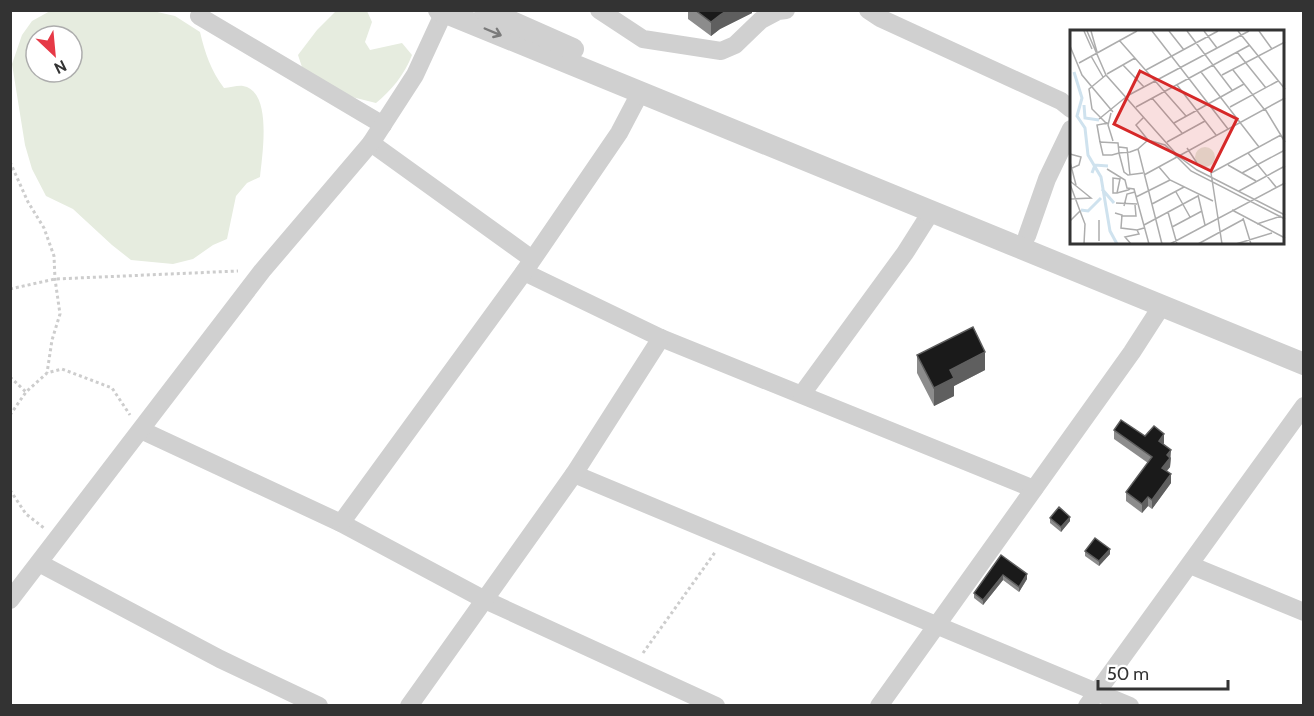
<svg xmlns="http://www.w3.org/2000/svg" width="1314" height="716" font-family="Cabin,sans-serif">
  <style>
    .green { fill: #e6ecdf; fill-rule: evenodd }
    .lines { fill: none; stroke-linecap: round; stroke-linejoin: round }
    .path { stroke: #cdcdcd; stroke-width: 3; stroke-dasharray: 3 3; stroke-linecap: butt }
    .minor { stroke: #d0d0d0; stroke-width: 18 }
    .tertiary { stroke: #d0d0d0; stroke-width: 22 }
    .wall { fill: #8c8c8c }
    .shaded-wall { fill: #5f5f5f }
    .building { fill: #1a1a1a; stroke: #5f5f5f; stroke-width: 1.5 }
    .oneway { stroke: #7a7a7a }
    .inset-river { fill: none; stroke: #cfe2ee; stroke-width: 3 }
    .inset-road { fill: none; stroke: #adadad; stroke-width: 1.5 }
    .view { fill: #d62828; fill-opacity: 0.15; stroke: #d62828; stroke-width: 3 }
    .inset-edge { fill: none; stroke: #333; stroke-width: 3 }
  </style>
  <rect width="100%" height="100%" fill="#fff"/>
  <g class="green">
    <path d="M 337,10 L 367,11 L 372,22 L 365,42 L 370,50 L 402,43 L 412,55 C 405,74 391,91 376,103 L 340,94 L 302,67 L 298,55 L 317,30 Z"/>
    <path d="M 50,11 L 153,11 L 175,16 L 200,32 C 205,53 211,71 224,88 C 230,88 238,85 243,86 C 273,91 262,156 260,177 L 247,183 L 236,196 L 227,239 L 213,245 L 193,259 L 173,264 L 131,260 L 112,245 L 73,209 L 46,196 L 32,169 L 25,145 L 12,64 L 22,35 L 32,21 ZM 36,36 L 72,36 L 72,72 L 36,72 Z"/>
  </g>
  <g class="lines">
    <g class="path">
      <path d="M 10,162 L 28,202 L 44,228 L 54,256 L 55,279 L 60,314 L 52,340 L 47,373"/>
      <path d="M 10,289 L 55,279 L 238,271"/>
      <path d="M 10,377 L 26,392"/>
      <path d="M 10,415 L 26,392 L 47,373 L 62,369 L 112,388 L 130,415"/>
      <path d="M 10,490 L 26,514 L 44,528"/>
      <path d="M 643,653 L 716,551"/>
    </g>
    <g class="minor">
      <path d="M 599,10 L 643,39 L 721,51 L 735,45 L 761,20 L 778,11 L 786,10"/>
      <path d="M 868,10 L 880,18 L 1061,101 L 1071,109"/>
      <path d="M 199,16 L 383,125"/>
      <path d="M 371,143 L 532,259"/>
      <path d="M 1027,236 L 1047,179 L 1071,129"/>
      <path d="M 524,272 L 661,338 L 1034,489"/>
      <path d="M 802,394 L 905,253 L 931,212"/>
      <path d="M 141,430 L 341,523 L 485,600 L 716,706"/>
      <path d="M 574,474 L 1130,706"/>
      <path d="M 341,523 L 524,272 L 619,133 L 640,93"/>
      <path d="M 39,563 L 220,659 L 319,706"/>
      <path d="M 1190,565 L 1304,612"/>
      <path d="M 10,600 L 262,271 L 371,143 L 415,75 L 445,10"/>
      <path d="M 409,706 L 574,474 L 661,338"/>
      <path d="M 879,706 L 1132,352 L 1161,307"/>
      <path d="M 1087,706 L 1304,406"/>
    </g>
    <g class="tertiary">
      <path d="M 439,10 L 1304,364"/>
      <path d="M 485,10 L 573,49"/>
    </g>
  </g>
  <g class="wall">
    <path d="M 688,10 L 752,10 L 752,13 L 720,29 L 711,36 L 688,19 Z"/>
    <path d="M 917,355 L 985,370 L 954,386 L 954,396 L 934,406 L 917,373 Z"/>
    <path d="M 1114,430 L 1164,443 L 1163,444 L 1171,459 L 1170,467 L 1167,471 L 1171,483 L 1152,509 L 1148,506 L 1142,513 L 1126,501 L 1126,492 L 1148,463 L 1114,439 Z"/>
    <path d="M 1050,518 L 1070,521 L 1061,532 L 1050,523 Z"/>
    <path d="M 1085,551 L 1110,554 L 1099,566 L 1085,556 Z"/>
    <path d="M 1001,555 L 1027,579 L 1019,592 L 1003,580 L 983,605 L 974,598 L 974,593 Z"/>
  </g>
  <g class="shaded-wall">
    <path d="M 728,10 L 752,10 L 752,13 L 720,29 L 711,36 L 711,22 L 720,15 Z"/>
    <path d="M 985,352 L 985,370 L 954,386 L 954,396 L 934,406 L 934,388 L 950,370 Z"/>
    <path d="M 1164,434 L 1164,443 L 1159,450 L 1159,441 Z"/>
    <path d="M 1171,450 L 1170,467 L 1162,476 L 1162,468 L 1167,455 Z"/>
    <path d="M 1171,474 L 1171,483 L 1152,509 L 1152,500 Z"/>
    <path d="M 1148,497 L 1148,506 L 1142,513 L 1142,504 Z"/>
    <path d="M 1070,517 L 1070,521 L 1061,532 L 1061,527 Z"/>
    <path d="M 1110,549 L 1110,554 L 1099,566 L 1099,561 Z"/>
    <path d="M 1027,574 L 1027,579 L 1019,592 L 1019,587 Z"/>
    <path d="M 1003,575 L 1003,580 L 983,605 L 983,600 Z"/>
  </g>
  <g class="building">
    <path d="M 695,10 L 728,10 L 720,15 L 711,22 Z"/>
    <path d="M 973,327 L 985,352 L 950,370 L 954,378 L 934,388 L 917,355 Z"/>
    <path d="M 1121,420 L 1145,436 L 1154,426 L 1164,434 L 1159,441 L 1171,450 L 1167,455 L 1170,458 L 1162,468 L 1171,474 L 1152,500 L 1148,497 L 1142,504 L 1126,492 L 1152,457 L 1114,430 Z"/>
    <path d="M 1059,507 L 1070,517 L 1061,527 L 1050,518 Z"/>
    <path d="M 1095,538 L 1110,549 L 1099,561 L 1085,551 Z"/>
    <path d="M 1001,555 L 1027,574 L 1019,587 L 1003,575 L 983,600 L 974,593 Z"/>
  </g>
  <defs><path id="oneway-shaft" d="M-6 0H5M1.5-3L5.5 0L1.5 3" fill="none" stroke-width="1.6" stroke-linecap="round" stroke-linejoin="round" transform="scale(1.5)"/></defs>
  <use class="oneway" href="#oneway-shaft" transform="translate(493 32) rotate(23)"/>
  <g transform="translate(1070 30)">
    <rect width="214" height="214" fill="#fff"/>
    <path d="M125 127a10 10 0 1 1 20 0a10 10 0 1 1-20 0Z" fill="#e6ecdf"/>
    <path class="inset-river" d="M 4,42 L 12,68 L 7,86 L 15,98 L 18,125 L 31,147 L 40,201 L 47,214M 14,75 L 15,88 L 29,90M 22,143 L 25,135 L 38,136M 32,159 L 44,173M 11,180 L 18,181 L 31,168"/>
    <path class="inset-road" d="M 14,1 L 22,19M 17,1 L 36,45 L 108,126 L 127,140 L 215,185M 21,1 L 27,22M 82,1 L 158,99M 99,1 L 114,20M 117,1 L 162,60M 134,1 L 147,18M 168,1 L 215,59M 189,1 L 202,19M 49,10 L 116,86M 0,16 L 12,45 L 43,82M 167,22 L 196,58M 21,26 L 33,47M 9,33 L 67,1M 53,35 L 74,57M 76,40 L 148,1M 163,40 L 194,79M 131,42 L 189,117M 37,44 L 65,28M 36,45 L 19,59 L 22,79 L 37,94M 152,45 L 215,12M 107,55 L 146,105M 57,66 L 179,1M 82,68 L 112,103M 66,77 L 180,15M 160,77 L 208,51M 195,79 L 215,112M 41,83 L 38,95 L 43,111M 74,87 L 66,95 L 78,110M 29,89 L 56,67M 104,93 L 174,54M 30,112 L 27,95 L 38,93M 97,112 L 135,91M 49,117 L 57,118 L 60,145M 117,118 L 127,133M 68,119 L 60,122 L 49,123 L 42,125 L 33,125 L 30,112 L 48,113 L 49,123 L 54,142 L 58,145 L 73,143M 178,123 L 206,157M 0,124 L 11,127 L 9,135 L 0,139M 0,132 L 6,155M 158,135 L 186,151M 89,137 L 100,150 L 143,171M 37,139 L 55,150 L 57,158 L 64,159 L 79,214M 172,143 L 215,120M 74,145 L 215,68M 0,151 L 21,168 L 0,169M 0,154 L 10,181 L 0,191M 169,161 L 215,136M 106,162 L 120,187M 47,163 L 50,149 L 43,148 L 43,163 L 47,163 L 58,160 L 60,159M 128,165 L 135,195M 66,167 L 100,150M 46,173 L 67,174M 82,174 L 114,157M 54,176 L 57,164 L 65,162M 162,180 L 215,208M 10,181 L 15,194 L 14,214M 98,182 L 107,214M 45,183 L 52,185 L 51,198 L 67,200M 51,186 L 66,186 L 65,175M 173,188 L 181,214M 187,194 L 211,186M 74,195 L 128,166M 102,197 L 132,181M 29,211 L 29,190M 61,214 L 55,207 L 69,204 L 67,200 L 74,198M 92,214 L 68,119 L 78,110 L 95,115 L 121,141 L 215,189M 100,214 L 215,153M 128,214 L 174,189M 152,214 L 141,143 L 211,105M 166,214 L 202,203"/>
    <path class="view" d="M 70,41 L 167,89 L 141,141 L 44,94 Z"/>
    <rect width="214" height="214" class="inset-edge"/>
  </g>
  <rect width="1314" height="716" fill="none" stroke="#333333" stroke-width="24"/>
  <g transform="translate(54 54) rotate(154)"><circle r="28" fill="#ffffff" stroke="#adadad" stroke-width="1.5"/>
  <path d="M0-4.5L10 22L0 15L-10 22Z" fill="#e63946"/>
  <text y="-9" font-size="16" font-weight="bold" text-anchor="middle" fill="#333333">N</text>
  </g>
  <path d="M1098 680v9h130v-9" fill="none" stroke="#333333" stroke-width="3"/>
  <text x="1107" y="680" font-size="18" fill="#333333" stroke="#ffffff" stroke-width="4.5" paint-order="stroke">50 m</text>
</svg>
